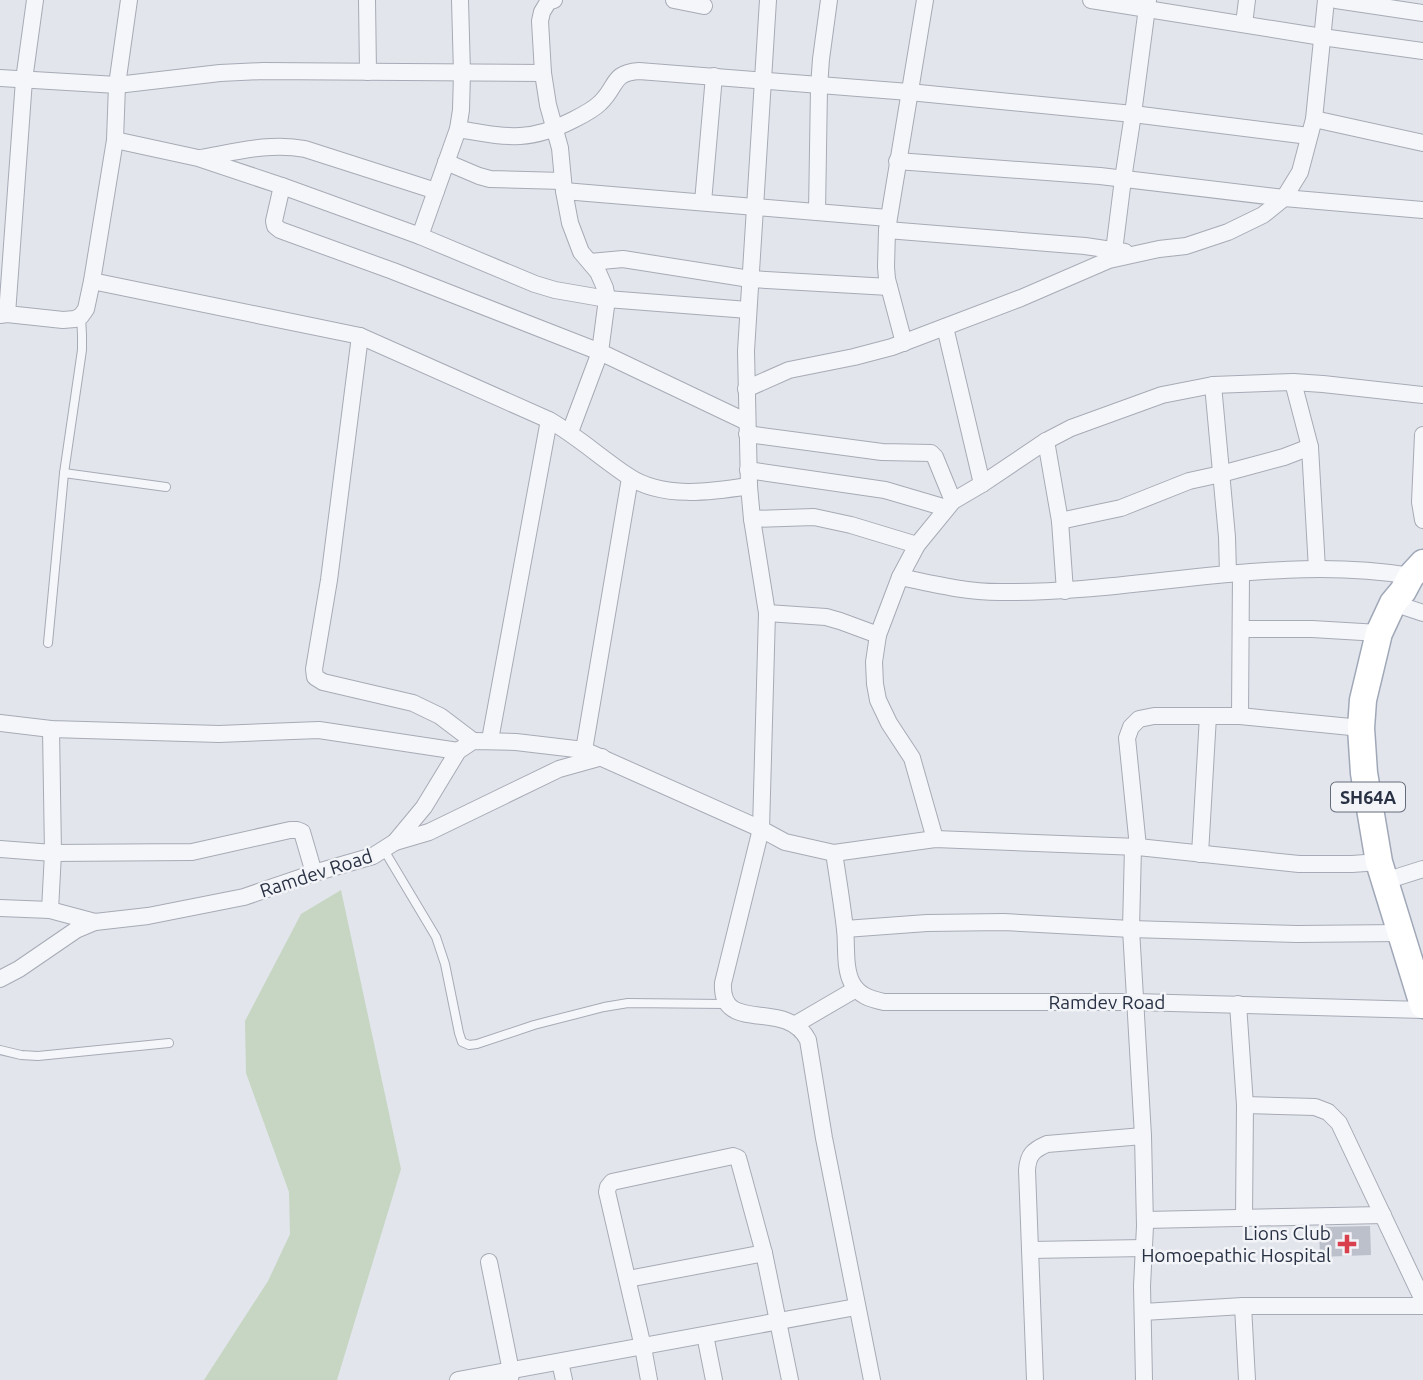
<svg xmlns="http://www.w3.org/2000/svg" width="1423" height="1380" font-family="Ubuntu,sans-serif">
  <style>
    .green { fill: #c6d6c2 }
    .building { fill: #bcc0cb }
    .lines { fill: none; stroke-linecap: round; stroke-linejoin: round }
    .lane-casing { stroke: #a7abb6; stroke-width: 10 }
    .street-casing { stroke: #a7abb6; stroke-width: 18 }
    .primary-casing { stroke: #a0a8b8; stroke-width: 29 }
    .lane { stroke: #f5f6f9; stroke-width: 8 }
    .street { stroke: #f5f6f9; stroke-width: 16 }
    .primary { stroke: #fff; stroke-width: 26 }
    .poi-dot { fill: #d7404c; stroke: #f2f4f8; stroke-width: 2.5 }
    .labels { text-anchor: middle; dominant-baseline: central; stroke-width: 5; stroke-linejoin: round; paint-order: stroke }
    .shield { fill: #f2f4f8; stroke: #656c7a; stroke-width: 2 }
    .shield-label { font-size: 18px; font-weight: bold; fill: #293144 }
    .street-label { font-size: 19px; fill: #293144; stroke: #f2f4f8 }
    .poi-label { font-size: 19px; fill: #293144; stroke: #f2f4f8; text-anchor: end }
  </style>
  <rect width="100%" height="100%" fill="#e2e5eb"/>
  <path class="green" d="M 341,890 L 401,1169 L 337,1380 L 204,1380 L 268,1281 L 290,1234 L 289,1192 L 246,1073 L 245,1021 L 301,914 Z"/>
  <path class="building" d="M 1370,1226 L 1371,1255 L 1320,1257 L 1319,1227 Z"/>
  <g class="lines">
    <g class="lane-casing">
      <g id="lane">
        <path d="M 64,473 L 166,487"/>
        <path d="M 48,643 L 64,473 L 82,350 L 82,335 L 81,316"/>
        <path d="M 384,850 L 436,937 L 445,964 L 459,1033 L 462,1042 L 469,1045 L 477,1044 L 534,1025 L 604,1007 L 628,1003 L 725,1004"/>
        <path d="M 0,1050 L 21,1055 L 38,1056 L 169,1043"/>
      </g>
    </g>
    <g class="street-casing">
      <g id="street">
        <path d="M 129,0 L 117,85 L 115,140 L 92,281 L 360,336 L 549,420 C 577,436 601,458 628,476 C 662,499 711,492 749,486"/>
        <path d="M 367,0 L 368,72"/>
        <path d="M 554,0 L 548,2 L 542,12 L 540,21 L 543,73 L 548,105 L 560,148 L 564,191 L 570,223 L 581,252 L 598,272 L 605,288 L 607,299 L 600,352 L 570,432"/>
        <path d="M 674,0 L 704,6"/>
        <path d="M 768,0 L 746,351 L 749,486 L 752,519 L 767,613 L 761,829 L 723,983 C 720,1036 786,997 808,1040 L 824,1138 L 872,1380"/>
        <path d="M 1091,0 L 1322,37 L 1423,51"/>
        <path d="M 1336,0 L 1423,13"/>
        <path d="M 1244,24 L 1247,0"/>
        <path d="M 0,78 L 117,85 L 220,73 L 263,71 L 543,73"/>
        <path d="M 1314,119 L 1423,143"/>
        <path d="M 458,129 C 506,137 528,143 573,120 C 583,115 593,110 600,103 C 618,86 611,73 639,71 L 909,92 L 1133,114 L 1309,136"/>
        <path d="M 115,140 L 198,158 L 282,186 L 420,236 L 535,284 L 555,290 L 607,299 L 748,310"/>
        <path d="M 201,158 C 235,152 271,142 305,149 L 436,191"/>
        <path d="M 897,161 L 1100,176 L 1284,198 L 1423,210"/>
        <path d="M 446,162 L 479,176 L 490,179 L 563,181"/>
        <path d="M 282,186 L 274,221 L 275,226 L 280,230 L 393,271 L 600,352 L 747,422"/>
        <path d="M 564,191 L 888,218"/>
        <path d="M 703,202 L 714,76"/>
        <path d="M 817,212 L 819,87 L 821,59 L 829,0"/>
        <path d="M 887,230 L 1085,246 L 1125,252"/>
        <path d="M 420,236 L 458,129 L 461,110 L 462,73 L 460,0"/>
        <path d="M 1114,251 L 1123,179 L 1133,114 L 1148,0"/>
        <path d="M 590,262 L 623,259 L 750,279 L 889,287"/>
        <path d="M 7,314 L 24,80 L 35,0"/>
        <path d="M 0,315 L 7,314 L 63,320 L 75,319 L 81,316 L 86,309 L 92,281"/>
        <path d="M 945,327 L 982,484"/>
        <path d="M 360,336 L 329,580 L 314,669 L 315,677 L 323,682 L 413,703 L 440,716 L 473,741"/>
        <path d="M 904,343 L 887,279 L 886,267 L 887,230 L 925,0"/>
        <path d="M 1293,382 L 1310,447 L 1317,569"/>
        <path d="M 1213,385 L 1227,537 L 1228,574"/>
        <path d="M 746,389 L 789,370 L 854,357 L 892,347 L 1021,298 L 1109,260 L 1159,249 L 1186,246 L 1228,232 L 1263,215 L 1284,198 L 1300,172 L 1314,119 L 1326,0"/>
        <path d="M 747,434 L 882,452 L 931,453 L 935,457 L 953,501"/>
        <path d="M 1423,435 L 1420,502 L 1423,520"/>
        <path d="M 1046,441 L 1060,521 L 1065,591"/>
        <path d="M 748,470 L 885,490 L 946,508"/>
        <path d="M 752,519 L 814,517 L 851,525 L 917,545"/>
        <path d="M 1060,521 L 1121,508 L 1189,481 L 1221,474 L 1284,457 L 1310,447"/>
        <path d="M 900,577 C 933,584 966,592 1000,592 C 1137,594 1274,553 1411,576"/>
        <path d="M 1393,603 L 1423,613"/>
        <path d="M 767,613 L 826,617 L 840,621 L 878,635"/>
        <path d="M 1241,629 L 1312,629 L 1379,633"/>
        <path d="M 1240,716 L 1241,573"/>
        <path d="M 0,723 L 51,729 L 219,734 L 319,730 L 458,751"/>
        <path d="M 490,740 L 549,420"/>
        <path d="M 584,750 L 630,478"/>
        <path d="M 935,839 L 912,758 L 889,723 L 878,700 L 875,684 L 874,662 L 878,635 L 900,577 L 917,545 L 953,501 L 982,484 L 1046,441 L 1071,428 L 1162,395 L 1213,385 L 1293,382 L 1323,384 L 1423,395"/>
        <path d="M 395,842 L 429,832 L 559,769 L 602,757"/>
        <path d="M 1133,847 L 1131,929 L 1143,1136 L 1145,1226 L 1142,1286 L 1144,1380"/>
        <path d="M 1138,847 L 1127,738 L 1131,727 L 1139,719 L 1154,716 L 1240,716 L 1361,728"/>
        <path d="M 0,849 L 53,853 L 192,852 L 290,830 L 297,830 L 302,832 L 314,873"/>
        <path d="M 834,853 L 935,839 L 1138,847 L 1299,864 L 1352,864 L 1379,862"/>
        <path d="M 1200,854 L 1208,716"/>
        <path d="M 1385,881 L 1423,869"/>
        <path d="M 0,908 L 50,910 L 95,922"/>
        <path d="M 50,910 L 53,853 L 51,729"/>
        <path d="M 845,929 L 927,923 L 1004,922 L 1131,929 L 1297,934 L 1401,933"/>
        <path d="M 0,979 L 19,969 L 76,930 L 95,922 L 148,916 L 244,897 L 314,873 L 373,856 L 395,842 L 424,807 L 458,751 L 473,741 L 516,742 L 584,750 L 761,829 L 785,842 L 834,853 C 838,878 842,904 845,929 C 847,946 844,968 852,983 C 859,996 871,999 884,1002 L 1135,1002 L 1423,1010"/>
        <path d="M 1238,1004 L 1245,1105 L 1244,1217"/>
        <path d="M 796,1024 L 856,989"/>
        <path d="M 1245,1105 L 1315,1107 L 1328,1112 L 1339,1123 L 1423,1300"/>
        <path d="M 1145,1220 L 1383,1215"/>
        <path d="M 1030,1250 L 1144,1248"/>
        <path d="M 489,1262 L 511,1371 L 510,1380"/>
        <path d="M 628,1279 L 764,1253"/>
        <path d="M 1143,1312 L 1243,1306"/>
        <path d="M 705,1335 L 714,1380"/>
        <path d="M 560,1362 L 564,1380"/>
        <path d="M 458,1380 L 856,1307"/>
        <path d="M 649,1380 L 643,1347 L 607,1192 L 608,1187 L 612,1182 L 733,1156 L 738,1158 L 740,1165 L 764,1253 L 790,1380"/>
        <path d="M 1035,1380 L 1027,1170 C 1028,1155 1033,1150 1047,1144 L 1143,1136"/>
        <path d="M 1247,1380 L 1243,1306 L 1423,1306"/>
      </g>
    </g>
    <g class="primary-casing">
      <path id="primary" d="M 1423,563 L 1411,576 L 1403,591 L 1393,603 L 1379,633 L 1363,700 L 1361,728 L 1364,773 L 1379,862 L 1423,1005"/>
    </g>
    <use href="#lane" class="lane"/>
    <use href="#street" class="street"/>
    <use href="#primary" class="primary"/>
  </g>
  <path class="poi-dot" d="M1343.5 1233.5h7v7h7v7h-7v7h-7v-7h-7v-7h7z"/>
  <g class="labels">
    <rect class="shield" x="1331" y="782.5" width="74" height="29" rx="5"/>
    <g class="shield-label">
      <text x="1368" y="797">SH64A</text>
    </g>
    <g class="street-label">
      <text transform="translate(316 873) rotate(-18)">Ramdev Road</text>
      <text x="1107" y="1002">Ramdev Road</text>
    </g>
    <g class="poi-label">
      <text x="1331" y="1233">Lions Club<tspan x="1331" dy="22">Homoepathic Hospital</tspan></text>
    </g>
  </g>
</svg>
